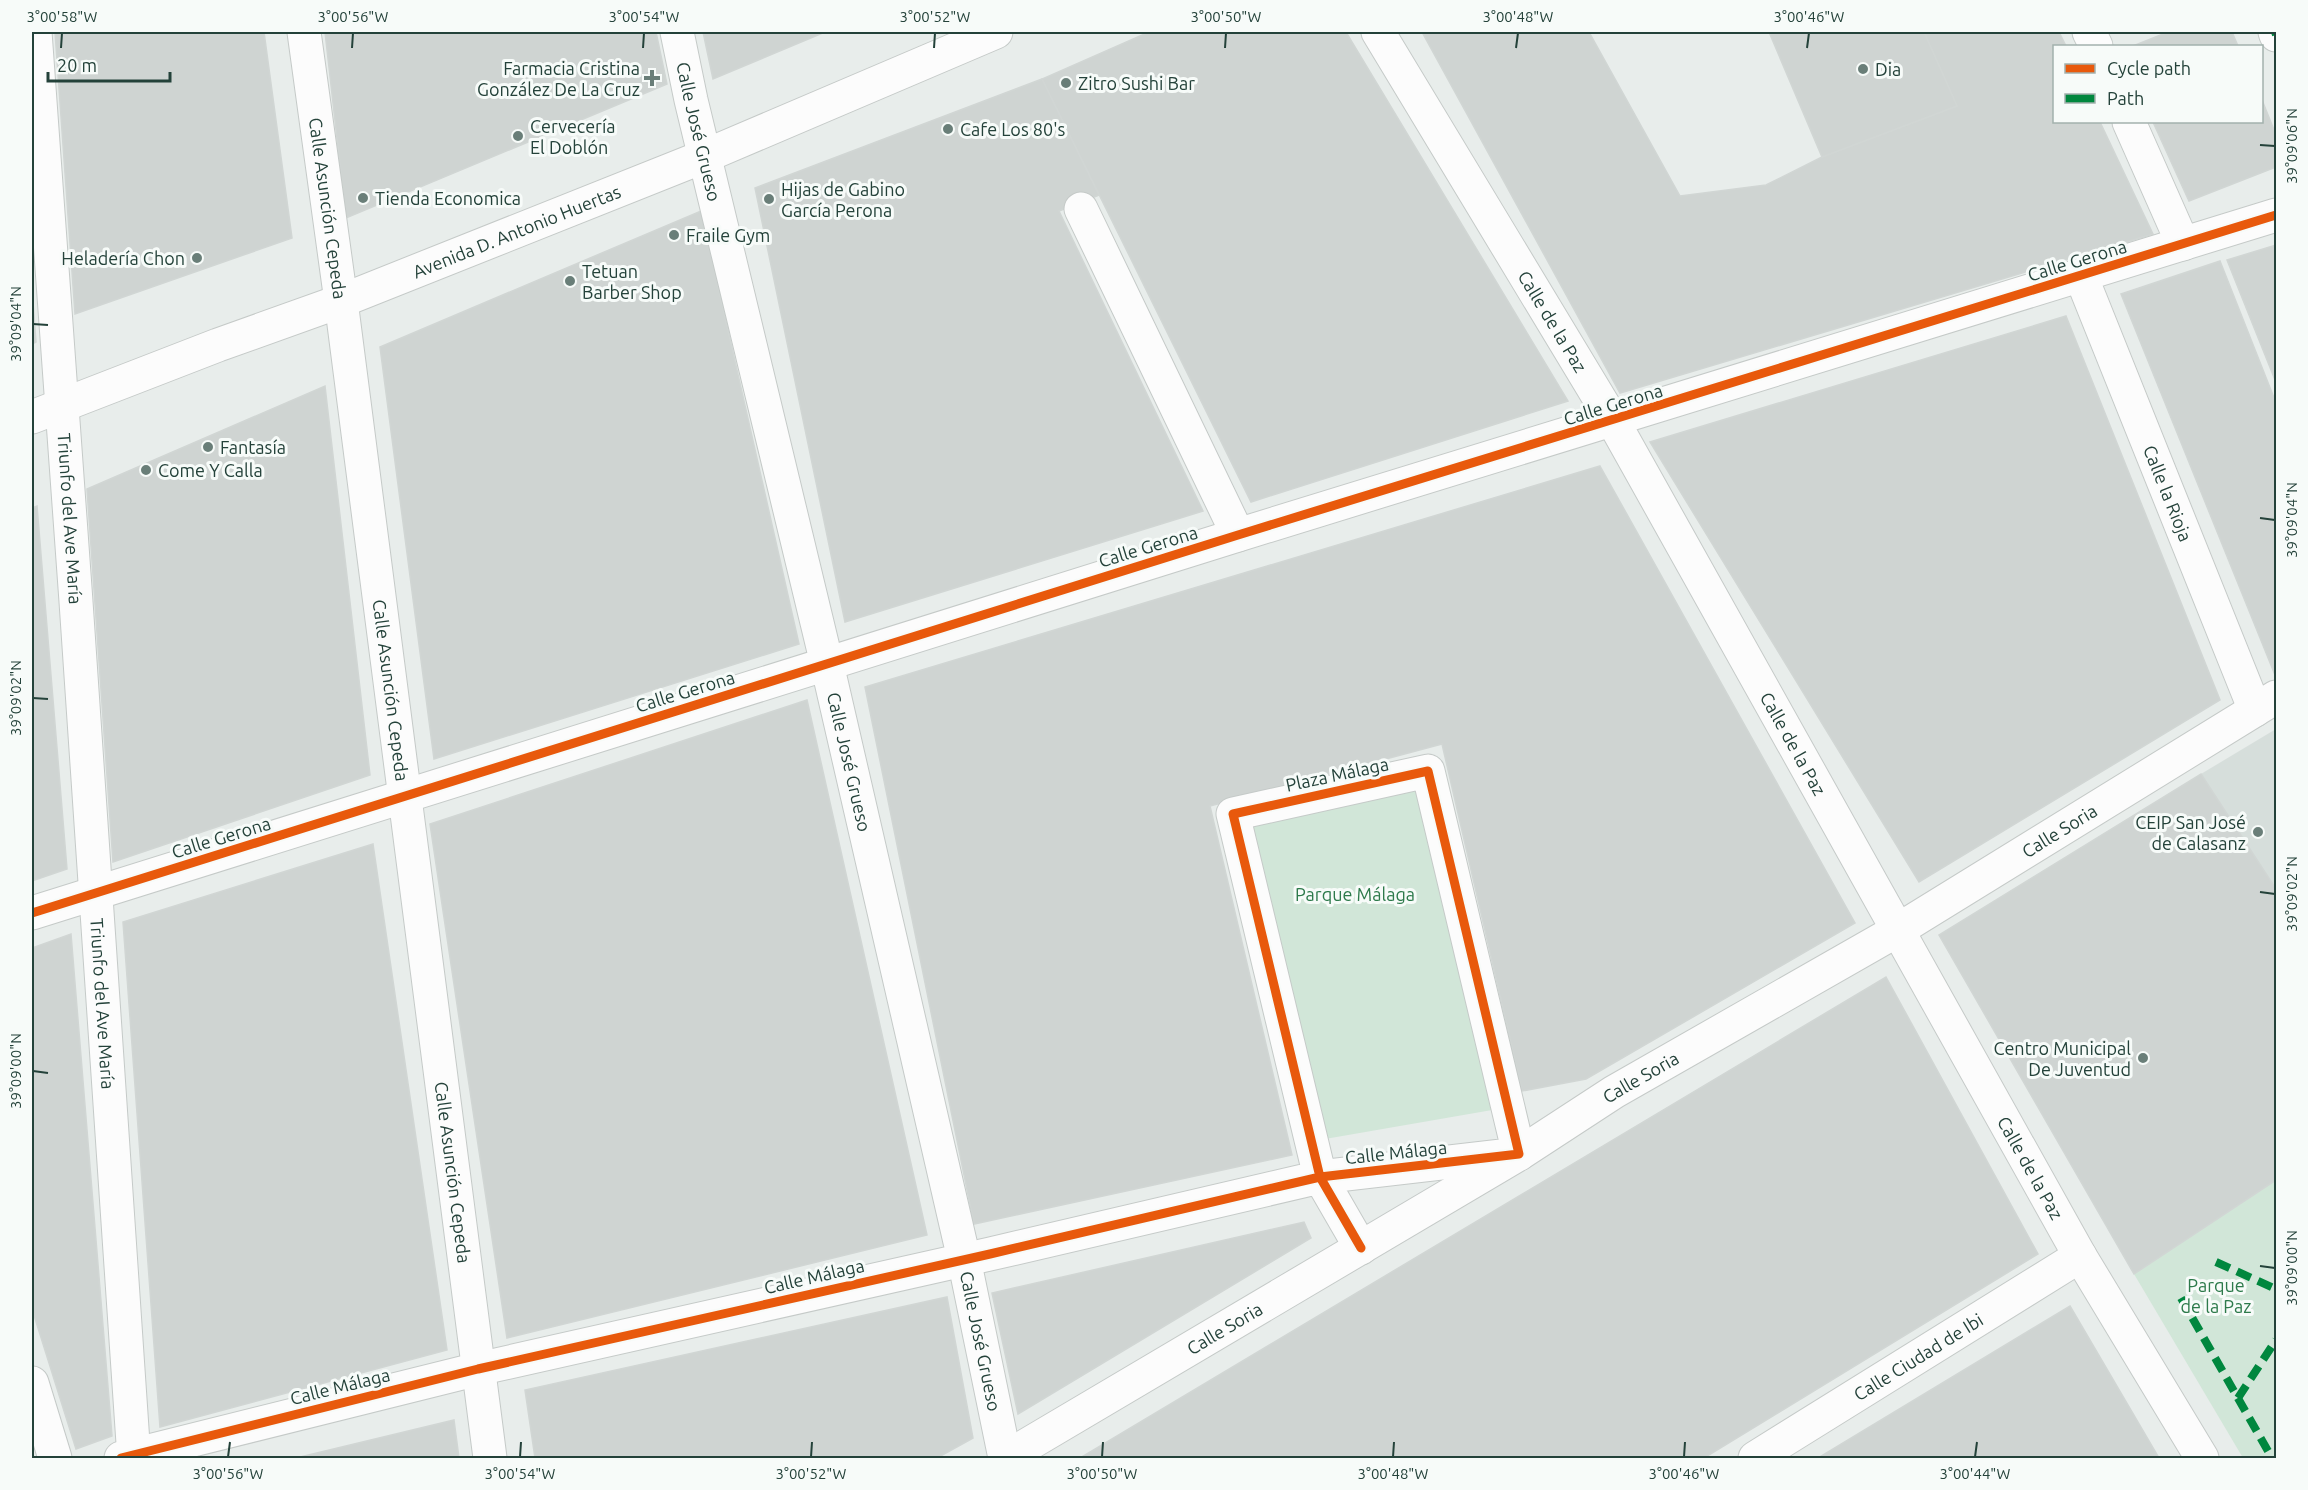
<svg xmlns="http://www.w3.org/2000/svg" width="2308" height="1490" font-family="Ubuntu,sans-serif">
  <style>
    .built { fill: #d6dedb }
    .green { fill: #d1e6d8 }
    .building { fill: #cfd4d2; stroke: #d1d6d4; stroke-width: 1.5 }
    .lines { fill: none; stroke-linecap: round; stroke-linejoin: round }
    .minor-casing { stroke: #c5cac8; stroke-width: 35 }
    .minor { stroke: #fcfcfc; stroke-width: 33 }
    .quiet { stroke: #00873e; stroke-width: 8; stroke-dasharray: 15 8; stroke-linecap: butt }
    .cycleway-casing { stroke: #f7fbf9; stroke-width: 13 }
    .cycleway { stroke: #e8590c; stroke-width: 9 }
    .ticks { fill: none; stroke: #24423a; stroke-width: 2 }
    .poi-dot { fill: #697e78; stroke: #f7fbf9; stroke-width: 2 }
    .labels { text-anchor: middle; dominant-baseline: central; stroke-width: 6; stroke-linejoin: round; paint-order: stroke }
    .poi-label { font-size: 18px; fill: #24423a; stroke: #f7fbf9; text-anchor: start }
    .street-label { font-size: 18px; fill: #24423a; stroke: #f7fbf9 }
    .park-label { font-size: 18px; fill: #2d7a4b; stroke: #f7fbf9 }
    .neatline { fill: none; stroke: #24423a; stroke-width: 2 }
    .ticks-label { font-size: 15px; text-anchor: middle; fill: #24423a }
  </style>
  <rect width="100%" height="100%" fill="#e8edeb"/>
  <path class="built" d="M 2276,729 L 2276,890 L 2201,774 Z"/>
  <g class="green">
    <path d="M 1423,779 L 1498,1109 L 1325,1139 L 1240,819 Z"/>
    <path d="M 2276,1180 L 2276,1458 L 2243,1458 L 2134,1274 Z"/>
  </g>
  <g class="building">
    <path d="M 55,32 L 264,32 L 292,238 L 75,314 Z"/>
    <path d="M 325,32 L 656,32 L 667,84 L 346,218 Z"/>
    <path d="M 703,32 L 825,32 L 713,79 Z"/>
    <path d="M 1149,32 L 1346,32 L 1568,401 L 1251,502 L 1042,79 Z"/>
    <path d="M 1422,32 L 1589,32 L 1680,196 L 1766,185 L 1822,157 L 1957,106 L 1924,32 L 2059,32 L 2066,46 L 2054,46 L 2054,122 L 2100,122 L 2153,234 L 1620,393 Z"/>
    <path d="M 1769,32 L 1924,32 L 1957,106 L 1822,157 Z"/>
    <path d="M 2168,32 L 2232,32 L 2238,46 L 2133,46 Z"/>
    <path d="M 1042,79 L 1099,195 L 1059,211 L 1203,511 L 845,622 L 755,188 Z"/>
    <path d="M 2262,100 L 2276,135 L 2276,167 L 2189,201 L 2153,122 L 2262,122 Z"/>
    <path d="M 701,211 L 799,644 L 434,759 L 380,347 Z"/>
    <path d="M 2276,245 L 2276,379 L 2275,380 L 2227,260 Z"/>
    <path d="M 2220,261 L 2276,403 L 2275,675 L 2121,294 Z"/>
    <path d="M 32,289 L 36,342 L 32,344 Z"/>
    <path d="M 2066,316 L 2220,700 L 1919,882 L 1650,442 Z"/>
    <path d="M 325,386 L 370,775 L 113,862 L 87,489 Z"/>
    <path d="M 1600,466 L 1855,923 L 1586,1079 L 1522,1091 L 1442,744 L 1210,806 L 1292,1155 L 974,1224 L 865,687 Z"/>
    <path d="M 37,506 L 67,869 L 32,881 L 32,508 Z"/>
    <path d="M 807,700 L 927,1235 L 507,1338 L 430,824 Z"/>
    <path d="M 2201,774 L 2276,889 L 2276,1180 L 2134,1274 L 1939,935 Z"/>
    <path d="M 373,844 L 447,1350 L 160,1427 L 123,922 Z"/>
    <path d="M 71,934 L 112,1436 L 76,1449 L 32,1309 L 32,948 Z"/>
    <path d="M 1886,977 L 2038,1254 L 1704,1458 L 1080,1458 Z"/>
    <path d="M 1304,1222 L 1311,1238 L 1018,1414 L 992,1293 Z"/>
    <path d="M 947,1297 L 973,1438 L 937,1458 L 535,1458 L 525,1390 Z"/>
    <path d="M 2070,1306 L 2159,1458 L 1818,1458 Z"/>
    <path d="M 454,1420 L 459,1458 L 296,1458 Z"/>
  </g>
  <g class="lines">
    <g class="minor-casing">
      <g id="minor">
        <path id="s1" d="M 35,32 C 72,507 100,983 134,1458"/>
        <path id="s2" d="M 304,32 L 341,301 L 490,1458"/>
        <path id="s3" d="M 677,32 L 691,100 L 827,664 L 964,1259 L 1005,1458"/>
        <path id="s4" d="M 1378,32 L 1613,421 L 2080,1256 L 2202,1458"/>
        <path d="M 2089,32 L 2096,46"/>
        <path d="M 2275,32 L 2276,35"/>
        <path d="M 2129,122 L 2183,244"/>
        <path d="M 1081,209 L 1238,535"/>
        <path id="s5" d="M 2081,276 L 2255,710"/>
        <path id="s6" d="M 32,417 L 218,345 L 341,301 L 705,156 L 996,32"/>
        <path d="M 32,913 L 1238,535 L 2276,215"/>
        <path d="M 32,1383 L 55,1458"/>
        <path d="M 121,1458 L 478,1369 L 990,1254 L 1320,1177 L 1519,1154 L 1428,771 L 1233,814 L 1320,1177 L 1361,1248"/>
        <path id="s7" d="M 1005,1458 L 1519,1154 L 1614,1092 L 1898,930 L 2276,697"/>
        <path id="s8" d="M 1755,1458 L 2080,1256"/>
      </g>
    </g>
    <use href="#minor" class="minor"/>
    <g class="quiet">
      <path d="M 2275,32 L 2276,35"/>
      <path d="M 2216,1262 L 2276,1289"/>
      <path d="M 2181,1298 L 2272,1458"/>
      <path d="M 2238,1398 L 2276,1340"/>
    </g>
    <g class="cycleway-casing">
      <g id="cycleway">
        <path d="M 32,913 L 1238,535 L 2276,215"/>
        <path d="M 121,1458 L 478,1369 L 990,1254 L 1320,1177 L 1519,1154 L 1428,771 L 1233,814 L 1320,1177 L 1361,1248"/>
      </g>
    </g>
    <use href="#cycleway" class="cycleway"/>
  </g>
  <path class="ticks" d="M 61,48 L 62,33M 352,48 L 353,33M 643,48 L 644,33M 934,48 L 935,33M 1225,48 L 1226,33M 1516,48 L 1518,33M 1807,48 L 1809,33M 2260,145 L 2275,146M 33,324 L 48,325M 2260,518 L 2275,520M 33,698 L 48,699M 2260,892 L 2275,894M 33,1071 L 48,1073M 2260,1266 L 2275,1268M 228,1457 L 230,1442M 520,1457 L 521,1442M 811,1457 L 812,1442M 1102,1457 L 1103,1442M 1393,1457 L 1394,1442M 1684,1457 L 1685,1442M 1975,1457 L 1977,1442"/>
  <g class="poi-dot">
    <circle cx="1863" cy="69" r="6"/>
    <path d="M649 69h6v6h6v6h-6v6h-6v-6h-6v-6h6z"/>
    <circle cx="1066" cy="83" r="6"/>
    <circle cx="948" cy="129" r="6"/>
    <circle cx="518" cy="136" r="6"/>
    <circle cx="363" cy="198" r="6"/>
    <circle cx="769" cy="199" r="6"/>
    <circle cx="674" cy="235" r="6"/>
    <circle cx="197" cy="258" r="6"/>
    <circle cx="570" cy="281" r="6"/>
    <circle cx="208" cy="447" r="6"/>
    <circle cx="146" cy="470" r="6"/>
    <circle cx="2258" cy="832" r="6"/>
    <circle cx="2143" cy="1058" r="6"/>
  </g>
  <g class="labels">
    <g class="poi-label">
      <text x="640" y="68" text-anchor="end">Farmacia Cristina<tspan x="640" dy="21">González De La Cruz</tspan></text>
      <text x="1875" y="69">Dia</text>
      <text x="1078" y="83">Zitro Sushi Bar</text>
      <text x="530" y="126">Cervecería<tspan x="530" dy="21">El Doblón</tspan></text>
      <text x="960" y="129">Cafe Los 80's</text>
      <text x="781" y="189">Hijas de Gabino<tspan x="781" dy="21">García Perona</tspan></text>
      <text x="375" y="198">Tienda Economica</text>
      <text x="686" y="235">Fraile Gym</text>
      <text x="185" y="258" text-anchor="end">Heladería Chon</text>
      <text x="582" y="271">Tetuan<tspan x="582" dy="21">Barber Shop</tspan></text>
      <text x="220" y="447">Fantasía</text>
      <text x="158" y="470">Come Y Calla</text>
      <text x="2246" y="822" text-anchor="end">CEIP San José<tspan x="2246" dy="21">de Calasanz</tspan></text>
      <text x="2131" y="1048" text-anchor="end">Centro Municipal<tspan x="2131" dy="21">De Juventud</tspan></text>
    </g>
    <g class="street-label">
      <text stroke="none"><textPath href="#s3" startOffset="102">Calle José Grueso</textPath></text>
      <text stroke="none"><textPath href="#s2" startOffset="178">Calle Asunción Cepeda</textPath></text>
      <text stroke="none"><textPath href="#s6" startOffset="519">Avenida D. Antonio Huertas</textPath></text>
      <text transform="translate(2077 260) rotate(-17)">Calle Gerona</text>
      <text stroke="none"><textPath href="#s4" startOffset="338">Calle de la Paz</textPath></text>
      <text transform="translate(1613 404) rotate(-17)">Calle Gerona</text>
      <text stroke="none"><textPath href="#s5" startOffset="234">Calle la Rioja</textPath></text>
      <text stroke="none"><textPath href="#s1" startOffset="488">Triunfo del Ave María</textPath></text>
      <text transform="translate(1148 546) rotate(-17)">Calle Gerona</text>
      <text stroke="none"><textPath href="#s2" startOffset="664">Calle Asunción Cepeda</textPath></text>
      <text transform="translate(685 691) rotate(-17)">Calle Gerona</text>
      <text stroke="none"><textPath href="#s4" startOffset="824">Calle de la Paz</textPath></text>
      <text stroke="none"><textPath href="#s3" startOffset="750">Calle José Grueso</textPath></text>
      <text transform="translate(1337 774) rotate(-12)">Plaza Málaga</text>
      <text stroke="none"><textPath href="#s7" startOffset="1227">Calle Soria</textPath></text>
      <text transform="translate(221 837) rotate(-17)">Calle Gerona</text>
      <text stroke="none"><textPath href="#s1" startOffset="974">Triunfo del Ave María</textPath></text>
      <text stroke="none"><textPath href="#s7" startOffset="741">Calle Soria</textPath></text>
      <text transform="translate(1396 1152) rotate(-6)">Calle Málaga</text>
      <text stroke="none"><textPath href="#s4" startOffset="1310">Calle de la Paz</textPath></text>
      <text stroke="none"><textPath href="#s2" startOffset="1150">Calle Asunción Cepeda</textPath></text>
      <text transform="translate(814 1276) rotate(-13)">Calle Málaga</text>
      <text stroke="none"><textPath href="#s7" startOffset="255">Calle Soria</textPath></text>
      <text stroke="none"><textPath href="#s3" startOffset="1344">Calle José Grueso</textPath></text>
      <text stroke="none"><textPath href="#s8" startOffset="192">Calle Ciudad de Ibi</textPath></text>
      <text transform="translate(340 1386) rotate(-14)">Calle Málaga</text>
    </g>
    <g class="park-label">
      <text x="1355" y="894">Parque Málaga</text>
      <text x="2216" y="1285">Parque<tspan x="2216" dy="21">de la Paz</tspan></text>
    </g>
  </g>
  <rect width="2308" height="1490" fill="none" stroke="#f7fbf9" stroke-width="66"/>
  <rect x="2053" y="45" width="210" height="78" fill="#f7fbf9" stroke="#a3b1ad" stroke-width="1.5"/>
  <rect x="2065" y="64" width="30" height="9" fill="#e8590c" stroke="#a3b1ad" stroke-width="1.5"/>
  <text x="2107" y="75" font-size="18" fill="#24423a">Cycle path</text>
  <rect x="2065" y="94" width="30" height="9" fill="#00873e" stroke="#a3b1ad" stroke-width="1.5"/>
  <text x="2107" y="105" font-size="18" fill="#24423a">Path</text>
  <path d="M48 72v9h122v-9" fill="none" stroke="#24423a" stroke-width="3"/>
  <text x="57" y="72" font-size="18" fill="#24423a" stroke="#f7fbf9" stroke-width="4.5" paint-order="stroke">20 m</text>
  <rect x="33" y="33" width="2242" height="1424" class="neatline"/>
  <g class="ticks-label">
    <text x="62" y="22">3°00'58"W</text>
    <text x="353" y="22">3°00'56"W</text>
    <text x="644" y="22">3°00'54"W</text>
    <text x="935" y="22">3°00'52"W</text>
    <text x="1226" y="22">3°00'50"W</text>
    <text x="1518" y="22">3°00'48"W</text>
    <text x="1809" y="22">3°00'46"W</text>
    <text transform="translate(2292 146) rotate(-90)" y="5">39°09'06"N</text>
    <text transform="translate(16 324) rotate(-90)" y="5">39°09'04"N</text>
    <text transform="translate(2292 520) rotate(-90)" y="5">39°09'04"N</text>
    <text transform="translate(16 698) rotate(-90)" y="5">39°09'02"N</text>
    <text transform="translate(2292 894) rotate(-90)" y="5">39°09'02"N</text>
    <text transform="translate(16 1071) rotate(-90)" y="5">39°09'00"N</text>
    <text transform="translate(2292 1268) rotate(-90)" y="5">39°09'00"N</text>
    <text x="228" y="1479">3°00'56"W</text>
    <text x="520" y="1479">3°00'54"W</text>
    <text x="811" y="1479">3°00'52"W</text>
    <text x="1102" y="1479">3°00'50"W</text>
    <text x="1393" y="1479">3°00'48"W</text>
    <text x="1684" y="1479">3°00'46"W</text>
    <text x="1975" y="1479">3°00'44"W</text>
  </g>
</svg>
